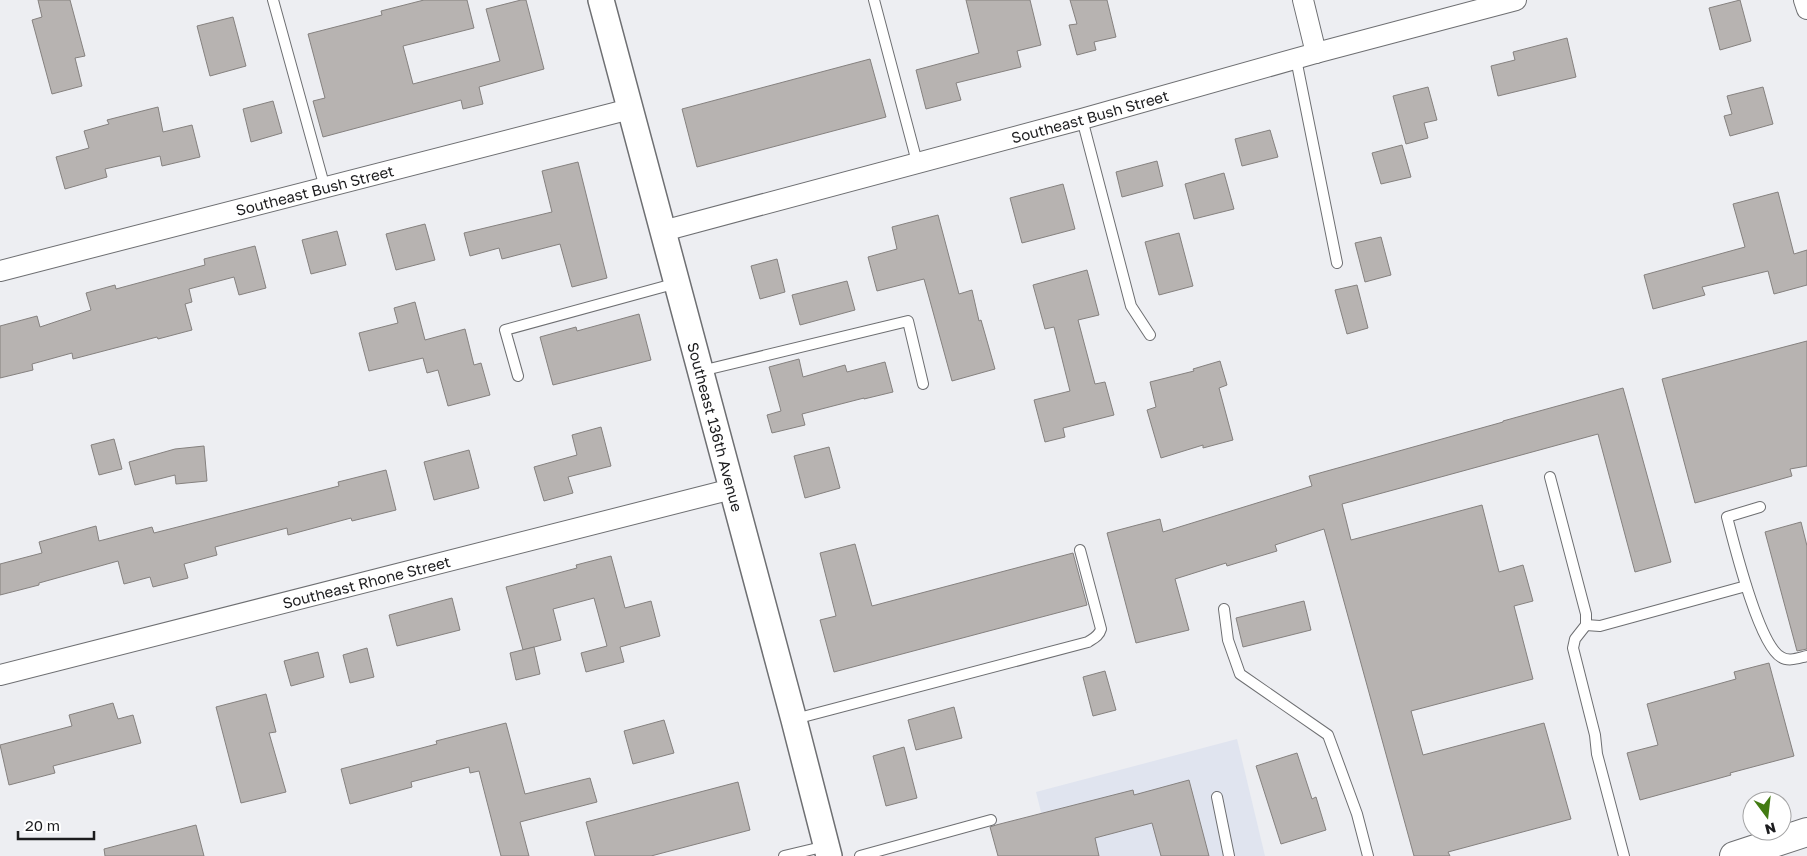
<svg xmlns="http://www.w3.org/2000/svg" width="1807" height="856" font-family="'Golos Text',sans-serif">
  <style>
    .built { fill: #e0e4ef }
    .building { fill: #b7b3b1; stroke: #85817f }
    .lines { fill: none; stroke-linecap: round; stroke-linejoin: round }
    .service-casing { stroke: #6e6f72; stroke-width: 12 }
    .minor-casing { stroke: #6e6f72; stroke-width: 22 }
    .tertiary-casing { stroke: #6e6f72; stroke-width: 28 }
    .primary-casing { stroke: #6e6f72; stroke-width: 30 }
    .service { stroke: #fff; stroke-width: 10 }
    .minor { stroke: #fff; stroke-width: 20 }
    .tertiary { stroke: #fff; stroke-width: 25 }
    .primary { stroke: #fff; stroke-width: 28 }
    .labels { text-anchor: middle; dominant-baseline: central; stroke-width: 4.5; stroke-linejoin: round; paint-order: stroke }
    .street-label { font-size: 15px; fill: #1c1c1e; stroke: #fff }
  </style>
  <rect width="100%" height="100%" fill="#edeef2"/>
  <path class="built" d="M 1237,739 L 1265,856 L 1052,856 L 1036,792 Z"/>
  <g class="building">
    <path d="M 38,0 L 70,0 L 85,56 L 75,58 L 82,86 L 52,94 L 32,20 L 42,17 Z"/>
    <path d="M 424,0 L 467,0 L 474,28 L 403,46 L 413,84 L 500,61 L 486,9 L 521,0 L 526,0 L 544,69 L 479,87 L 483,104 L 463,109 L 461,100 L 323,137 L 313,101 L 325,98 L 308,34 L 382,15 L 381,11 Z"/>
    <path d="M 966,0 L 1030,0 L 1041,45 L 1017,51 L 1021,67 L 956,83 L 961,100 L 926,109 L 916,70 L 979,53 Z"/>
    <path d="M 1070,0 L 1107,0 L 1116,37 L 1094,42 L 1096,50 L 1077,55 L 1069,25 L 1077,24 Z"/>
    <path d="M 1740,0 L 1751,41 L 1720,50 L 1709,8 Z"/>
    <path d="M 233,17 L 246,66 L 210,76 L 197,26 Z"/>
    <path d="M 1567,38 L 1576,77 L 1498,96 L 1491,66 L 1515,60 L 1513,52 Z"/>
    <path d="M 870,59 L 886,117 L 697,167 L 682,109 Z"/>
    <path d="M 1428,87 L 1437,120 L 1424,123 L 1428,138 L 1406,144 L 1393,96 Z"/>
    <path d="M 1763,87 L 1773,124 L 1730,136 L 1724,116 L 1732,114 L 1727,96 Z"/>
    <path d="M 273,101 L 282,133 L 251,142 L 243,109 Z"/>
    <path d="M 158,107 L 163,132 L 192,125 L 200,157 L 162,166 L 160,156 L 105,169 L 107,177 L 65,189 L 56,157 L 89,148 L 84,131 L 109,124 L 107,120 Z"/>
    <path d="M 1270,130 L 1278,157 L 1242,166 L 1235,139 Z"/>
    <path d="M 1402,145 L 1411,177 L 1381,184 L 1372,153 Z"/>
    <path d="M 1157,161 L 1163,186 L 1122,197 L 1116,172 Z"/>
    <path d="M 578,162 L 607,278 L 572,287 L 560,244 L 502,259 L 499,248 L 470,256 L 464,233 L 552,212 L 542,171 Z"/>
    <path d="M 1224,173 L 1234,209 L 1194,219 L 1185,184 Z"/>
    <path d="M 1063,184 L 1075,229 L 1022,243 L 1010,198 Z"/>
    <path d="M 1778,192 L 1794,254 L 1807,250 L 1807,285 L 1774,294 L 1768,271 L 1702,287 L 1705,295 L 1653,309 L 1644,275 L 1745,247 L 1733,204 Z"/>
    <path d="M 938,215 L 959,294 L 972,290 L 979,321 L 981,320 L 995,369 L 952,381 L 924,279 L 877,291 L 868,257 L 897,249 L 892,227 Z"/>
    <path d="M 425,224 L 435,260 L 396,270 L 386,234 Z"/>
    <path d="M 337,231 L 346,265 L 311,274 L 302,240 Z"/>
    <path d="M 1179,233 L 1193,286 L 1159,295 L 1145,242 Z"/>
    <path d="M 1381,237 L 1391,275 L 1365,282 L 1355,243 Z"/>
    <path d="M 255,246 L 266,288 L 239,295 L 234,277 L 189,289 L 192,302 L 185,304 L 192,330 L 158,339 L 157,337 L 73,359 L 72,353 L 32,364 L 33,370 L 0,378 L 0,326 L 37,316 L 40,327 L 91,310 L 86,293 L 115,285 L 116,289 L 205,265 L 204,259 Z"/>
    <path d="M 777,259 L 785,292 L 760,299 L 751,266 Z"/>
    <path d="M 1087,270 L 1099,315 L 1078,320 L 1095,384 L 1105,382 L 1114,415 L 1063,428 L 1065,437 L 1045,442 L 1034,400 L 1070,391 L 1054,327 L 1045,329 L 1033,285 Z"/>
    <path d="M 847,281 L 855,310 L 800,325 L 792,295 Z"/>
    <path d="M 1357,285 L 1368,328 L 1347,334 L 1335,290 Z"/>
    <path d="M 415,302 L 425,340 L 465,329 L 474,365 L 481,363 L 490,395 L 448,406 L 438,370 L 427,373 L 423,358 L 369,371 L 359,333 L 398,323 L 394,308 Z"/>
    <path d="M 639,314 L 651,360 L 553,385 L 540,337 L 576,327 L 577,331 Z"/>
    <path d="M 1807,341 L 1807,466 L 1790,469 L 1792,476 L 1695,503 L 1662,379 Z"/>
    <path d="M 799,359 L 803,377 L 845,365 L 847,372 L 885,362 L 893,392 L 864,399 L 864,398 L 802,414 L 805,425 L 772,433 L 767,415 L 781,411 L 769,367 Z"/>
    <path d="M 1220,361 L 1227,385 L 1219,388 L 1233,440 L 1203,448 L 1203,445 L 1161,458 L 1147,410 L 1156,407 L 1150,382 L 1194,371 L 1193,369 Z"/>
    <path d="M 1623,388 L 1671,562 L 1635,572 L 1598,434 L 1342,504 L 1351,540 L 1482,505 L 1499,572 L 1523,565 L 1533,601 L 1514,606 L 1533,679 L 1411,711 L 1423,755 L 1544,723 L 1571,819 L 1448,852 L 1450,856 L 1414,856 L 1324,529 L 1275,545 L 1277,551 L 1227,566 L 1226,563 L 1175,579 L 1189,630 L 1136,643 L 1107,533 L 1160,519 L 1163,532 L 1312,486 L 1309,476 L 1503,422 L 1503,421 Z"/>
    <path d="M 601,427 L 611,466 L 568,477 L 573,493 L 544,501 L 534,467 L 577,455 L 572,435 Z"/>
    <path d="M 114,439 L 122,469 L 99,475 L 91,445 Z"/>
    <path d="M 204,446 L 207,481 L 176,484 L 175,475 L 135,485 L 129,462 L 175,449 Z"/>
    <path d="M 829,447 L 840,488 L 805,498 L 794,456 Z"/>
    <path d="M 469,450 L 479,488 L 434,500 L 424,462 Z"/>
    <path d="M 386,470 L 396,510 L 352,521 L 351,518 L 288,535 L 287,528 L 215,547 L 217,555 L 184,564 L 188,578 L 153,587 L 150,577 L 124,584 L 118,561 L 39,583 L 39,585 L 0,595 L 0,564 L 42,553 L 39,542 L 96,526 L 99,541 L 152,527 L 154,533 L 339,486 L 338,482 Z"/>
    <path d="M 1801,522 L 1807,546 L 1807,649 L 1797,651 L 1765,532 Z"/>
    <path d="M 855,544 L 872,606 L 1073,553 L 1087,605 L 834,672 L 820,620 L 836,616 L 820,553 Z"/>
    <path d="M 611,556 L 625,608 L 651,601 L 660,636 L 620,647 L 624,662 L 586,672 L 581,653 L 607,646 L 594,598 L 553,609 L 561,640 L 523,650 L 506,587 L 577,568 L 576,565 Z"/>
    <path d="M 452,598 L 460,630 L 397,646 L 389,615 Z"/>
    <path d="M 1304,601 L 1311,630 L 1243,647 L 1236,618 Z"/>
    <path d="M 534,647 L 540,674 L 516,680 L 510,653 Z"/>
    <path d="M 367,648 L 374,677 L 350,683 L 343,655 Z"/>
    <path d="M 318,652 L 324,677 L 291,686 L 284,661 Z"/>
    <path d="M 1769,663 L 1794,756 L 1730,773 L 1731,775 L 1640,800 L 1627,753 L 1658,745 L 1647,704 L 1736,679 L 1734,672 Z"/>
    <path d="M 1105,671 L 1116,710 L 1093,716 L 1083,677 Z"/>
    <path d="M 266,694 L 276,732 L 269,733 L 286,792 L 241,803 L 216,707 Z"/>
    <path d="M 113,703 L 118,719 L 133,715 L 141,743 L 53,766 L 55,773 L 9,785 L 0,745 L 72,726 L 69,715 Z"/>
    <path d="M 954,707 L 962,738 L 916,750 L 908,720 Z"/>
    <path d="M 664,720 L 674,753 L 633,764 L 624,731 Z"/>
    <path d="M 506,723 L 525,794 L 590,778 L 597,802 L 520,822 L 529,856 L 501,856 L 479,771 L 470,773 L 469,767 L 411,782 L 412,787 L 350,804 L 341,769 L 437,744 L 436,741 Z"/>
    <path d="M 904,747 L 917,798 L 886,806 L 873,756 Z"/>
    <path d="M 1297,753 L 1312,799 L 1316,797 L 1326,830 L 1281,844 L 1256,766 Z"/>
    <path d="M 1189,780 L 1209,856 L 1161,856 L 1152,823 L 1095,838 L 1099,856 L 998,856 L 990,827 L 996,825 L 1133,790 L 1134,795 Z"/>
    <path d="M 738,782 L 750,830 L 651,856 L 595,856 L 586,822 Z"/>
    <path d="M 196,825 L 204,856 L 105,856 L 104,849 Z"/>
  </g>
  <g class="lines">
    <g class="service-casing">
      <g id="service">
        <path d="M 273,0 L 325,188"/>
        <path d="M 874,0 L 917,162"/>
        <path d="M 1296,59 L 1337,263"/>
        <path d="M 1082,119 L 1131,306 L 1150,335"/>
        <path d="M 701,371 L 908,321 L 923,384"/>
        <path d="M 518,376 L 505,330 L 677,283"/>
        <path d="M 1550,477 L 1586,614 L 1586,625 L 1575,639 L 1573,648 L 1595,735 L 1597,754 L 1624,856"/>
        <path d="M 1760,507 L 1727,517 C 1734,544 1759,645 1781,657 C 1789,662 1798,658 1807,656"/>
        <path d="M 1224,609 L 1228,640 L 1240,674 L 1328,735 L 1357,814 L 1368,856"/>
        <path d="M 1586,625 L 1600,626 L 1746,586"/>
        <path d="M 795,719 L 1088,642 C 1094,638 1099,636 1101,629 L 1080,550"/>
        <path d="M 1217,797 L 1229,856"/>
        <path d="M 784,856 L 826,846"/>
        <path d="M 860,856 L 991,820"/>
      </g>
    </g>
    <g class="minor-casing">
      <g id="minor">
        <path d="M 1303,0 L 1316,53"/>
        <path d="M 1804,0 L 1807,9"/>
        <path id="s1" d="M 663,231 L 1082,119 L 1316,53 L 1516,0"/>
        <path id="s2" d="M 0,271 L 630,109"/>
        <path id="s3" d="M 0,675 L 732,489"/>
      </g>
    </g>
    <g class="tertiary-casing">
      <g id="tertiary">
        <path id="s4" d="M 601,0 L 794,720 L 829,856"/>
      </g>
    </g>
    <g class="primary-casing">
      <path id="primary" d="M 1734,856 L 1807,832"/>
    </g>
    <use href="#service" class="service"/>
    <use href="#minor" class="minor"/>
    <use href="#tertiary" class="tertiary"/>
    <use href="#primary" class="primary"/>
  </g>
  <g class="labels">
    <g class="street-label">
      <text stroke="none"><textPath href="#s1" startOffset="442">Southeast Bush Street</textPath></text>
      <text stroke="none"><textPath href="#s2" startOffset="325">Southeast Bush Street</textPath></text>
      <text stroke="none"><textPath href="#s4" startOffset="442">Southeast 136th Avenue</textPath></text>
      <text stroke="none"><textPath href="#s3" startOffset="378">Southeast Rhone Street</textPath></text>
    </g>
  </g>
  <g transform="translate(1767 816) rotate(165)"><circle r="24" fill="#ffffff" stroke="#a4a4a5"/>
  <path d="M0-4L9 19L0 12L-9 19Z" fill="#427b12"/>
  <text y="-8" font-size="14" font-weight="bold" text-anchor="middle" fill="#1c1c1e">N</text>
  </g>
  <path d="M18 831v8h76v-8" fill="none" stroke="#1c1c1e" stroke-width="2.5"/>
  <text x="25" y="831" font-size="15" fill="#1c1c1e" stroke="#ffffff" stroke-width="4" paint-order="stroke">20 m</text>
</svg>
